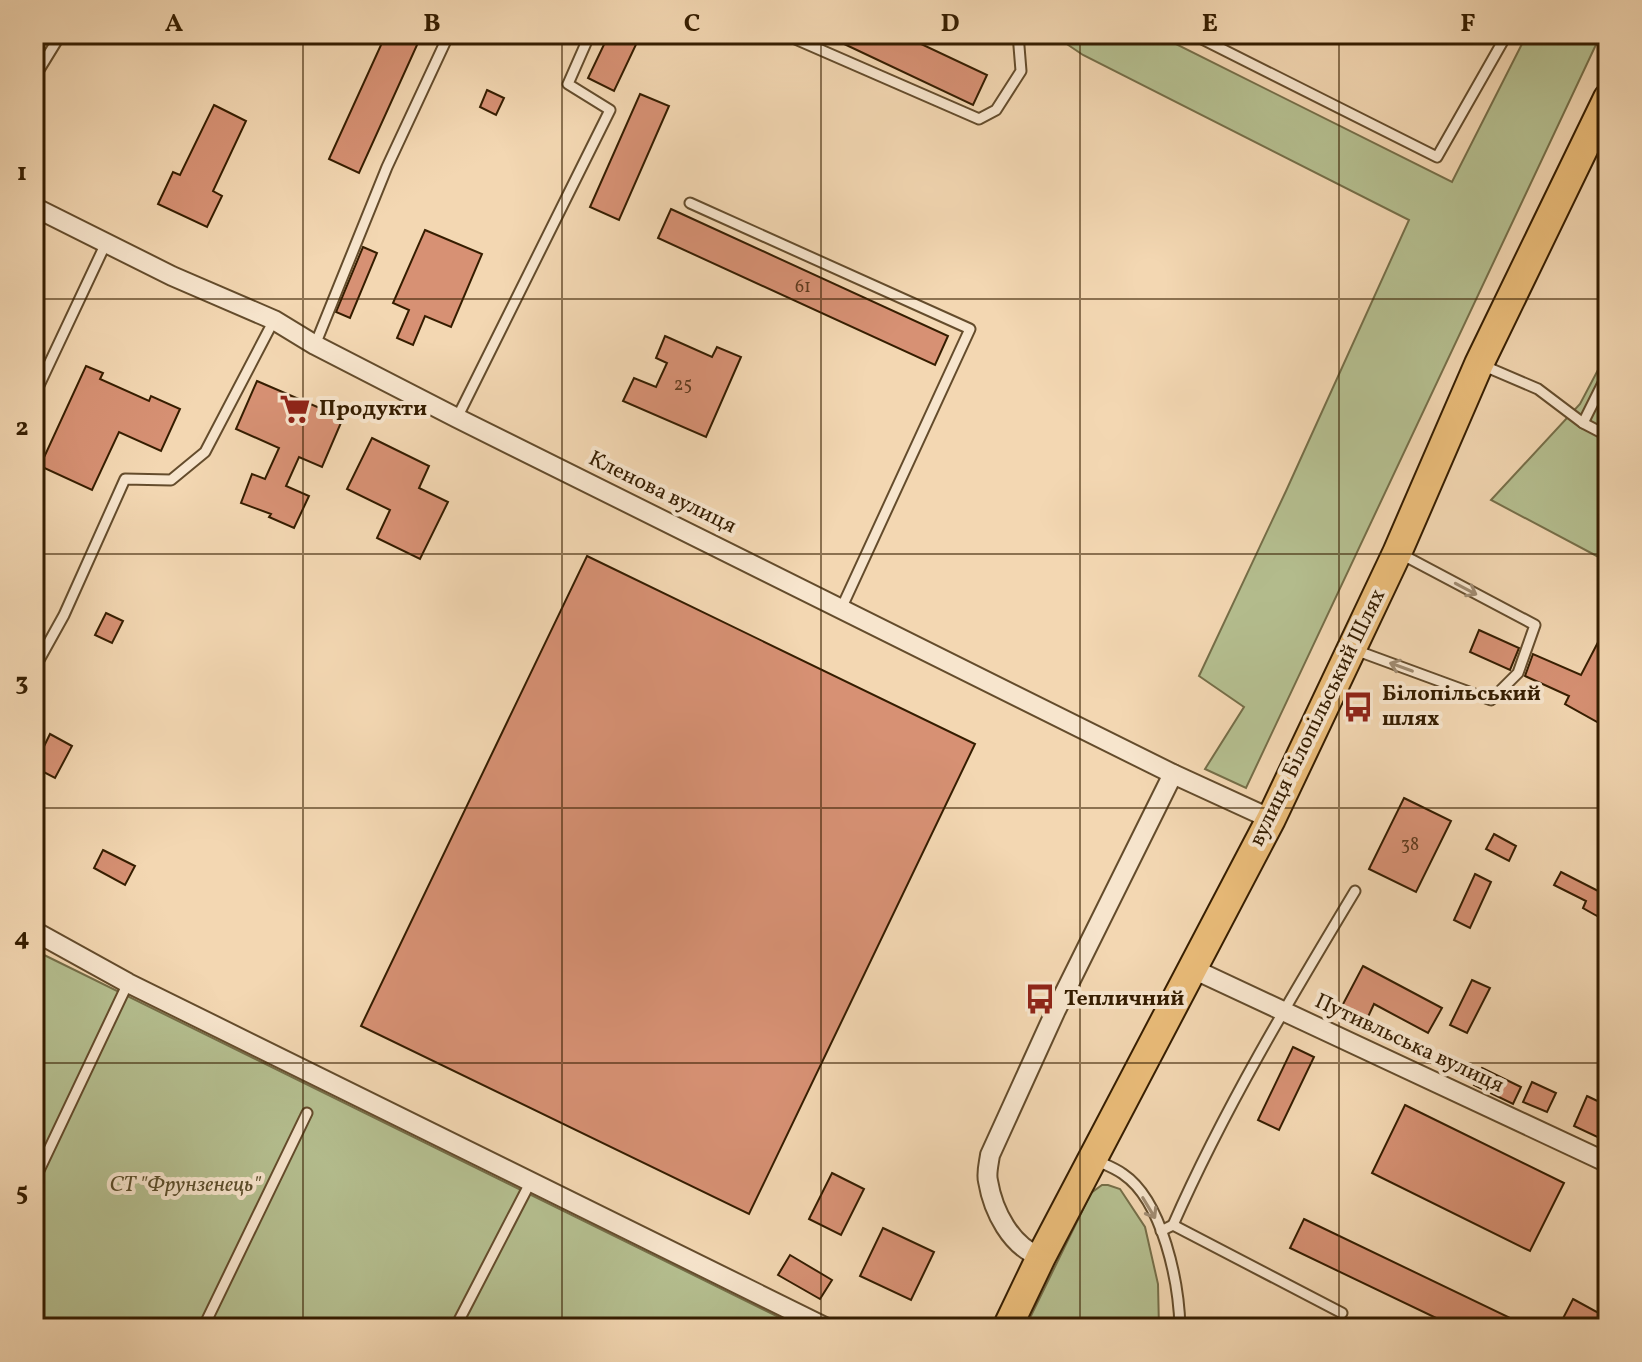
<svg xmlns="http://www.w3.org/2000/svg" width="1642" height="1362" font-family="Vollkorn,serif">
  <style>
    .green { fill: #b5bf90; stroke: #756e48; stroke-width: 2 }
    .building { fill: #d79174; stroke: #351d00; stroke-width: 2 }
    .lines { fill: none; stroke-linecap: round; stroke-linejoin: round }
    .lane-casing { stroke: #644c2c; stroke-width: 13 }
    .street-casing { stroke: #644c2c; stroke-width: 22 }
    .primary-casing { stroke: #351d00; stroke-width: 32 }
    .lane { stroke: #f7e5cd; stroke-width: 9 }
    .street { stroke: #f7e5cd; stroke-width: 18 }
    .primary { stroke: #eabc79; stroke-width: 28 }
    .oneway { stroke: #a08b71 }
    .grid { fill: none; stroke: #351d00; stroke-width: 2; stroke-opacity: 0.55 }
    .labels { text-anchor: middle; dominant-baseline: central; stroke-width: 8; stroke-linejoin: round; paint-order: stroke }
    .number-label { font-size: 18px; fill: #5e3a1d }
    .poi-label { font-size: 22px; font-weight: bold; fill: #351d00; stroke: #f7e5cd; text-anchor: start }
    .street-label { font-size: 22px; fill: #351d00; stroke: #f7e5cd }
    .park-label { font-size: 22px; font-style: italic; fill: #5b4e2b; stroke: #f7e5cd }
    .neatline { fill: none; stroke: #351d00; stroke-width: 3 }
    .grid-label { font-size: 26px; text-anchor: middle; font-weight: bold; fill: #351d00 }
  </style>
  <rect width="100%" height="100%" fill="#f3d7b2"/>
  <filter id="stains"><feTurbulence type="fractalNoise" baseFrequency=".0025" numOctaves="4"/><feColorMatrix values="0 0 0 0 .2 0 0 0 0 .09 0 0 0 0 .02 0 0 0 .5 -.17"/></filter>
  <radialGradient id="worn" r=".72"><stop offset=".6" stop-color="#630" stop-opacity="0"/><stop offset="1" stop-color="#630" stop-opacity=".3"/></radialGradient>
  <g class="green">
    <path d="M 1052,34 L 1156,34 L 1452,182 L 1527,34 L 1601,34 L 1246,788 L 1205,769 L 1244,707 L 1199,676 L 1286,491 L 1409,220 L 1083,55 Z"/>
    <path d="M 1608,351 L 1608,562 L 1491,500 L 1580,404 Z"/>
    <path d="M 34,950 L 801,1328 L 34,1328 Z"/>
    <path d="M 1102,1185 L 1108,1185 L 1120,1189 L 1145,1227 L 1158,1284 L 1159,1328 L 1025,1328 L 1091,1193 Z"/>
  </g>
  <g class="building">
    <path d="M 386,34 L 422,34 L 359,173 L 329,159 Z"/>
    <path d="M 609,34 L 641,34 L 614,91 L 588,78 Z"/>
    <path d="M 823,34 L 900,34 L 987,75 L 973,105 Z"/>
    <path d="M 487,90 L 504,98 L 496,115 L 480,107 Z"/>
    <path d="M 640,94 L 669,106 L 619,220 L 590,207 Z"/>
    <path d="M 214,105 L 246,121 L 213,191 L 222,196 L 207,227 L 158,204 L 173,172 L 180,175 Z"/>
    <path d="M 671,209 L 948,336 L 935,365 L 658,238 Z"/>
    <path d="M 425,230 L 482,254 L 451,327 L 425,316 L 413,345 L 397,338 L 409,310 L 393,303 Z"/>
    <path d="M 363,247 L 377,253 L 350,318 L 336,312 Z"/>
    <path d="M 665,336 L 712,357 L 717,347 L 741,357 L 706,437 L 623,401 L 634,378 L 656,387 L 667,363 L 656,358 Z"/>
    <path d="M 86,366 L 103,373 L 100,379 L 149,401 L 151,396 L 180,409 L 161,451 L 119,432 L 92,490 L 40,466 Z"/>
    <path d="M 257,381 L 343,418 L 322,467 L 299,457 L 286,486 L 309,496 L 294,528 L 269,517 L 271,514 L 241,503 L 252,474 L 265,479 L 279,448 L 236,429 Z"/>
    <path d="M 372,438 L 429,466 L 419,488 L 448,502 L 420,559 L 377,538 L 390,510 L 347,489 Z"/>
    <path d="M 587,556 L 975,744 L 749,1214 L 361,1026 Z"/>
    <path d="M 106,613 L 123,621 L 112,643 L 95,635 Z"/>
    <path d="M 1608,623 L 1608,728 L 1565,704 L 1569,696 L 1525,676 L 1533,654 L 1581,675 Z"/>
    <path d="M 1479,630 L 1519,648 L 1510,670 L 1470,652 Z"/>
    <path d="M 50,734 L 72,746 L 55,778 L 34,767 Z"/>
    <path d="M 1404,798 L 1451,821 L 1416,892 L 1369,869 Z"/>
    <path d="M 1494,834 L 1516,846 L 1509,861 L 1486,849 Z"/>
    <path d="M 103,850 L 135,866 L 125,885 L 94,868 Z"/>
    <path d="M 1561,872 L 1608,896 L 1597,916 L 1583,908 L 1586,901 L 1554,885 Z"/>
    <path d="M 1475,874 L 1491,882 L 1470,928 L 1454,920 Z"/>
    <path d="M 1363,966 L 1442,1008 L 1428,1033 L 1374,1004 L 1367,1019 L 1342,1006 Z"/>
    <path d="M 1472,980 L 1490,988 L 1467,1033 L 1450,1025 Z"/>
    <path d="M 1293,1047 L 1314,1057 L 1279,1130 L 1258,1120 Z"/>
    <path d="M 1482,1068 L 1521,1087 L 1513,1104 L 1474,1085 Z"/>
    <path d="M 1532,1082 L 1556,1093 L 1547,1112 L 1523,1102 Z"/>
    <path d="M 1587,1096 L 1608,1106 L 1608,1142 L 1574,1126 Z"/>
    <path d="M 1405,1105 L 1564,1183 L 1530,1251 L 1372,1173 Z"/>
    <path d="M 832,1173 L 864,1189 L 841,1235 L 809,1219 Z"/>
    <path d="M 1304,1219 L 1531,1328 L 1457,1328 L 1290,1248 Z"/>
    <path d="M 883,1228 L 934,1252 L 911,1300 L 860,1276 Z"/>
    <path d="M 790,1255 L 832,1280 L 820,1299 L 778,1275 Z"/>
    <path d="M 1573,1299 L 1608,1318 L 1608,1328 L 1558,1328 Z"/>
  </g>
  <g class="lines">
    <g class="lane-casing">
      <g id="lane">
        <path d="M 784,34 L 979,119 L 996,110 L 1021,71 L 1018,34"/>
        <path d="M 1192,34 L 1437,157 L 1507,34"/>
        <path d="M 34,78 L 61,34"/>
        <path d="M 690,203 L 970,329 L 841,609"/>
        <path d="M 315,345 L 387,167 L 449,34"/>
        <path d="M 1482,365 L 1538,389 L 1583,423 L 1608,436"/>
        <path d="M 34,396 L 106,243"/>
        <path d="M 457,418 L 610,110 L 568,84 L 590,34"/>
        <path d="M 1583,423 L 1608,373"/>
        <path d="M 1355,650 L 1491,700 L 1518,673 L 1535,625 L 1401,554"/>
        <path d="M 34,669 L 64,615 L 125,479 L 171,480 L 205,452 L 274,320"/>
        <path d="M 1095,1160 C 1104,1164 1115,1168 1123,1174 C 1163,1201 1179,1283 1180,1328"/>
        <path d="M 34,1181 L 128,983"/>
        <path d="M 1173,1225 C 1224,1109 1290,999 1355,891"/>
        <path d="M 1161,1231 L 1173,1225 L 1342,1313"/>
        <path d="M 203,1328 L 307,1113"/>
        <path d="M 455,1328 L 530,1183"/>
        <path d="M 694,1328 L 695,1325"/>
      </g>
    </g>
    <g class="street-casing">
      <g id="street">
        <path d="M 34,207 L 172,276 L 274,320 L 315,345 L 457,418 L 1173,774 L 1271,819"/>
        <path d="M 34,931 L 128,983 L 827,1328"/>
        <path d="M 1191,968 L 1608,1163"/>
        <path d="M 1041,1257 C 1011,1247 993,1211 988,1181 C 986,1173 989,1163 990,1155 L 1056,1010 L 1173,774"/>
      </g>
    </g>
    <g class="primary-casing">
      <path id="primary" d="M 1007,1328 L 1041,1257 L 1271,819 L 1397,553 L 1479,364 L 1608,98"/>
    </g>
    <use href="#lane" class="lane"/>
    <use href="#street" class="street"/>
    <use href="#primary" class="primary"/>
  </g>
  <defs><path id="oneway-shaft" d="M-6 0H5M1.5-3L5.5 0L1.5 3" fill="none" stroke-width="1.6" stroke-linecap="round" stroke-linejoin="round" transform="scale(2)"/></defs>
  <g class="oneway">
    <use href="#oneway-shaft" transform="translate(1466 589) rotate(28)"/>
    <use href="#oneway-shaft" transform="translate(1401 667) rotate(-160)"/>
    <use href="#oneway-shaft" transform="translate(1149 1208) rotate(59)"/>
  </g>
  <path class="grid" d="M 303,34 L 303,1328M 562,34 L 562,1328M 821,34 L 821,1328M 1080,34 L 1080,1328M 1339,34 L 1339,1328M 34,299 L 1608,299M 34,554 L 1608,554M 34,808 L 1608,808M 34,1063 L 1608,1063"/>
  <defs>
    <g id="supermarket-bare" transform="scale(2.4)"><path d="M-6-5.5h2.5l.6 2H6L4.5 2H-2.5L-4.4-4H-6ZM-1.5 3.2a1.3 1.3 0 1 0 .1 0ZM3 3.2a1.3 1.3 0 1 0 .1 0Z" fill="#8f2418" stroke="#f7e5cd" stroke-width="2.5" paint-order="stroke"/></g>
    <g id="bus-bare" transform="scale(2.4)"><path d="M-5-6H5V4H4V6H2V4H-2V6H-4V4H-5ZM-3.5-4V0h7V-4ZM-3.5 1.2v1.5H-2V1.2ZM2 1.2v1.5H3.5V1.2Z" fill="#8f2418" stroke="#f7e5cd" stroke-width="2.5" paint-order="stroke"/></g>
  </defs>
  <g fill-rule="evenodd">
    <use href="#supermarket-bare" x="295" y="409"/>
    <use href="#bus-bare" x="1358" y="707"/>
    <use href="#bus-bare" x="1040" y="999"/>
  </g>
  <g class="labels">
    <g class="number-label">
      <text x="803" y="287">61</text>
      <text x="683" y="385">25</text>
      <text x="1410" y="845">38</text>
    </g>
    <g class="poi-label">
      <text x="319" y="409">Продукти</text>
      <text x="1382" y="694">Білопільський<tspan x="1382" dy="25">шлях</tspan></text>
      <text x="1064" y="999">Тепличний</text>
    </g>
    <g class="street-label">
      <text transform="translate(662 493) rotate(26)">Кленова вулиця</text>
      <text transform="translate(1318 718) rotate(-64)">вулиця Білопільський Шлях</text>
      <text transform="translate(1409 1044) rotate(25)">Путивльська вулиця</text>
    </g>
    <g class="park-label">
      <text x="185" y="1185">СТ "Фрунзенець"</text>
    </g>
  </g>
  <rect width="1642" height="1362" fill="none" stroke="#f3d7b2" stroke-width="88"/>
  <rect x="44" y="44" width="1554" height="1274" class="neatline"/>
  <g class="grid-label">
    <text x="174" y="31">A</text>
    <text x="432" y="31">B</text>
    <text x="692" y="31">C</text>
    <text x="950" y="31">D</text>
    <text x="1210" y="31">E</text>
    <text x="1468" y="31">F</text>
    <text x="22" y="180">1</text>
    <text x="22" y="435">2</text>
    <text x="22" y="690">3</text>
    <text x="22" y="945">4</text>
    <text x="22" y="1200">5</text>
  </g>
  <rect width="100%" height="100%" filter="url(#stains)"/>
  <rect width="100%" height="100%" fill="url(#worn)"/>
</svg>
